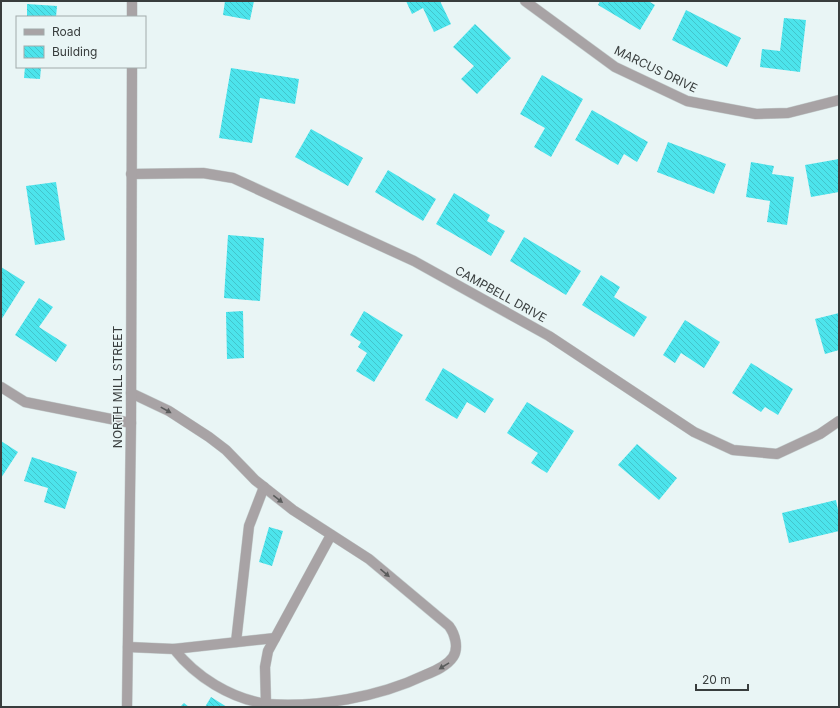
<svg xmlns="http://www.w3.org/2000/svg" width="840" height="708" font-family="Inter,sans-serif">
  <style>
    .building { fill: url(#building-back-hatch) }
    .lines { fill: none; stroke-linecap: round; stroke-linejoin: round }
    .lane-casing { stroke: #c6d0d0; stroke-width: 11 }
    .street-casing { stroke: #c6d0d0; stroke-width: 11 }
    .lane { stroke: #a8a3a5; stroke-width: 10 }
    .street { stroke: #a8a3a5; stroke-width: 10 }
    .oneway { fill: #5a5c5c }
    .labels { text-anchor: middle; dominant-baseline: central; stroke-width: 3; stroke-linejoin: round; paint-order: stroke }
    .street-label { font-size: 12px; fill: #383d3d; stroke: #e9f5f5 }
  </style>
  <defs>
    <pattern id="building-back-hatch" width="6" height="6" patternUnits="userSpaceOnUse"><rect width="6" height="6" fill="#4ce4ec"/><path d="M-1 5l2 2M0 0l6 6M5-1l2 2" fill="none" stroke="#43c4cb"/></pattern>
  </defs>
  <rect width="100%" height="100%" fill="#e9f5f5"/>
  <g class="building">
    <path d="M 225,1 L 254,1 L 250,20 L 223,15 Z"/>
    <path d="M 406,1 L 440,1 L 451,24 L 434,32 L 423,8 L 412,14 Z"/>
    <path d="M 600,1 L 648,1 L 655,5 L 640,30 L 598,5 Z"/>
    <path d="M 27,4 L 57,6 L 56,17 L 27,17 Z"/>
    <path d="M 686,10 L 741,38 L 727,67 L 672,40 Z"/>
    <path d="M 784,18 L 806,20 L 800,72 L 760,67 L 762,49 L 780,51 Z"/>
    <path d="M 475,24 L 511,58 L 477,94 L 461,79 L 474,66 L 453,47 Z"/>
    <path d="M 25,67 L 41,67 L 40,79 L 24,78 Z"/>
    <path d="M 231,68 L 299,79 L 295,104 L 260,98 L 252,143 L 219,138 Z"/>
    <path d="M 542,75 L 583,99 L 551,157 L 534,147 L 545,128 L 520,114 Z"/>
    <path d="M 592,110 L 648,142 L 637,162 L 624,154 L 618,165 L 575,140 Z"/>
    <path d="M 311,129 L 363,158 L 348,186 L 295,157 Z"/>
    <path d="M 668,142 L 726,164 L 714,194 L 657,172 Z"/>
    <path d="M 839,159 L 839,192 L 811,197 L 805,165 Z"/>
    <path d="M 751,162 L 774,166 L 772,174 L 794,177 L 787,225 L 767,222 L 770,201 L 746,197 Z"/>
    <path d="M 388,170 L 436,199 L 423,221 L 375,192 Z"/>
    <path d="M 56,182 L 65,240 L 35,245 L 26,186 Z"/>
    <path d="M 454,193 L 490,215 L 487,221 L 505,231 L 491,256 L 436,224 Z"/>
    <path d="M 228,235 L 264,238 L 260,301 L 224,298 Z"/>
    <path d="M 524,237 L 581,271 L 566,295 L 510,261 Z"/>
    <path d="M 1,267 L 25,282 L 1,320 Z"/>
    <path d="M 601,275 L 620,287 L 614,297 L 647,317 L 634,337 L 582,305 Z"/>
    <path d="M 39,298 L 53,307 L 39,327 L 67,345 L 56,362 L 15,335 Z"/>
    <path d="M 243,311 L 244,358 L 227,359 L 226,312 Z"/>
    <path d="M 364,311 L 403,335 L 374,382 L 356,371 L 367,353 L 358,347 L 361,342 L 350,335 Z"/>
    <path d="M 839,313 L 839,350 L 825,354 L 815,319 Z"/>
    <path d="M 685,320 L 720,342 L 704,368 L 681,353 L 675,363 L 663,355 Z"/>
    <path d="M 751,363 L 793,389 L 778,415 L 765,407 L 761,412 L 732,393 Z"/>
    <path d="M 443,368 L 494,399 L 485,413 L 467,402 L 457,419 L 425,400 Z"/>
    <path d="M 527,402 L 574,431 L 547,473 L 531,463 L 538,453 L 507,433 Z"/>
    <path d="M 1,441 L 18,452 L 1,478 Z"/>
    <path d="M 637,444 L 677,478 L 659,500 L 618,465 Z"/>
    <path d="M 32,457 L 77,472 L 65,509 L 44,502 L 48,488 L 24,481 Z"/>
    <path d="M 836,500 L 839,515 L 839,531 L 789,543 L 782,513 Z"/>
    <path d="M 269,527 L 283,531 L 272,566 L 259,562 Z"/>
    <path d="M 211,697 L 227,707 L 205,707 Z"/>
    <path d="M 184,703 L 189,707 L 180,707 Z"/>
  </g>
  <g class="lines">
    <g class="lane-casing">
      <g id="lane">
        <path d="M 236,642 L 249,526 L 264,487"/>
        <path d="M 128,647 L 174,649 C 196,677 230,698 266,704 C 317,708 379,697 425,675 C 435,671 447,666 453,657 C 459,648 455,634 449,626 L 369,559 L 293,510 L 255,480 L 226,450 L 209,437 L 169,411 L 131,393"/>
        <path d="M 174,649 L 275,638"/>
        <path d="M 266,704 L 265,667 L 268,651 L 331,535"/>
      </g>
    </g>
    <g class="street-casing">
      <g id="street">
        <path d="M 525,1 L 615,67 L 687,101 L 756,114 L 788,113 L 839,100"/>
        <path d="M 132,17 L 132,1"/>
        <path d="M 131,174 L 203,173 L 233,178 L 414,261 L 549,336 L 694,432 L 733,450 L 777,454 L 820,434 L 839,421"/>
        <path d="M 1,387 L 25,402 L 131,423"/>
        <path d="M 127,707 L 131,423 L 132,67"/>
      </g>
    </g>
    <use href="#lane" class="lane"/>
    <use href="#street" class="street"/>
  </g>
  <defs><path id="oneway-solid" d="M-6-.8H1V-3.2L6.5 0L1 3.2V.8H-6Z"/></defs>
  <g class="oneway">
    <use href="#oneway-solid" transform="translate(166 410) rotate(29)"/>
    <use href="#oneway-solid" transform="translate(278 499) rotate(38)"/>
    <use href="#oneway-solid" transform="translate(385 573) rotate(40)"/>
    <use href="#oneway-solid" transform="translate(444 666) rotate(148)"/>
  </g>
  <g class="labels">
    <g class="street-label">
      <text transform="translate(656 69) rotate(26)">MARCUS DRIVE</text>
      <text transform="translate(501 294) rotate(29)">CAMPBELL DRIVE</text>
      <text transform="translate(117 387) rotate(-90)">NORTH MILL STREET</text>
    </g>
  </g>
  <rect width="840" height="708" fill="none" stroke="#383d3d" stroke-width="4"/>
  <rect x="16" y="16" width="130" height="52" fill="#e9f5f5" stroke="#a2abab"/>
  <rect x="24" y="29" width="20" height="6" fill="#a8a3a5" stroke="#a2abab"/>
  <text x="52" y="36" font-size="12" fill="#383d3d">Road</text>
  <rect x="24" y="46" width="20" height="12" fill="url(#building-back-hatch)" stroke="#a2abab"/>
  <text x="52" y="56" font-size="12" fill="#383d3d">Building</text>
  <path d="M696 684v6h52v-6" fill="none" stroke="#383d3d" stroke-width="2"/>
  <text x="702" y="684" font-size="12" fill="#383d3d" stroke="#e9f5f5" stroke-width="3" paint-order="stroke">20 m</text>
</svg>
